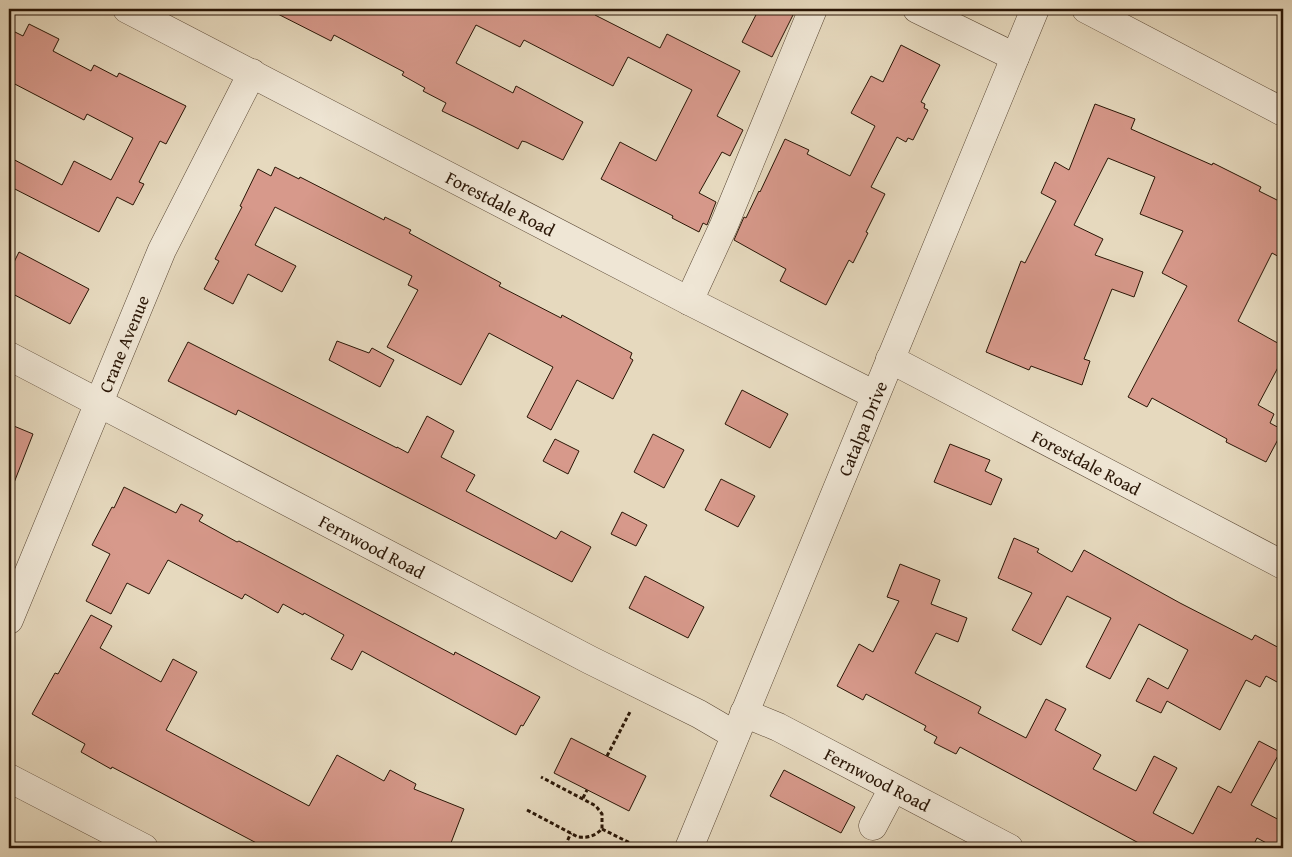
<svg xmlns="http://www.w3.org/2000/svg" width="1292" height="857" font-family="'Gentium Book Plus',serif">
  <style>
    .building { fill: #d7998b; stroke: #2a1606 }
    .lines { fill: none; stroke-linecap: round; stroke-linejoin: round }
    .minor-casing { stroke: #594734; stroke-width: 29 }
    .path { stroke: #2a1606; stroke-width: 3; stroke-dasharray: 4 2.5; stroke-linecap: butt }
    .minor { stroke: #efe6d5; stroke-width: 28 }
    .labels { text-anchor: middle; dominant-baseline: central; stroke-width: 4.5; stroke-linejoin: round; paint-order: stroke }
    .street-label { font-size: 18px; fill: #2a1606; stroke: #efe6d5 }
  </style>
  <rect width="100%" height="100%" fill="#e6d9be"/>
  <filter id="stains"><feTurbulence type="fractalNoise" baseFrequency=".004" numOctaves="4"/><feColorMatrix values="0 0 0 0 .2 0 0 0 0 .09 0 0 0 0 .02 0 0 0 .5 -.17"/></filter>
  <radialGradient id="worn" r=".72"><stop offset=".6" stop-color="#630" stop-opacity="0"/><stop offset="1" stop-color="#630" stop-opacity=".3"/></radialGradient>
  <g class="building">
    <path d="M 268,9 L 599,9 L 595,15 L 660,48 L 667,34 L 740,71 L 717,116 L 743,130 L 730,156 L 722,152 L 699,193 L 716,202 L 707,225 L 703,223 L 699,232 L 672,218 L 673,216 L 601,179 L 620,142 L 656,161 L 692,90 L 628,57 L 613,86 L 524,40 L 520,47 L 476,25 L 456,63 L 513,93 L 516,86 L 583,122 L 563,160 L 526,142 L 522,141 L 518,149 L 473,126 L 442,111 L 446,103 L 423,91 L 425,88 L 402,75 L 404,72 L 334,35 L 331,41 Z"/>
    <path d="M 759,9 L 796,9 L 772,57 L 742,42 Z"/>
    <path d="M 29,24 L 59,39 L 53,51 L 91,71 L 94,65 L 117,77 L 119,73 L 186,106 L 166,144 L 160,141 L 139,182 L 144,184 L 133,205 L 117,197 L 99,232 L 9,186 L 9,157 L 62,185 L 74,161 L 111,180 L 133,138 L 87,114 L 84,120 L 9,81 L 9,29 L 23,36 Z"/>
    <path d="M 901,45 L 940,65 L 921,102 L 925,104 L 924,108 L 928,110 L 913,140 L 908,138 L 906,142 L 897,137 L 871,187 L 885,194 L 866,232 L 868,233 L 853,263 L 849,260 L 826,305 L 780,281 L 786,269 L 734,240 L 744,217 L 746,218 L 759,191 L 760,192 L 785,139 L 809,150 L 807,154 L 850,176 L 875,126 L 851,113 L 871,76 L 883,82 Z"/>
    <path d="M 1095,104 L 1135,119 L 1131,129 L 1212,165 L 1213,163 L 1261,187 L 1259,191 L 1283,203 L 1283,259 L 1272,253 L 1238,321 L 1283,346 L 1283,358 L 1258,405 L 1274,414 L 1270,423 L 1283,430 L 1266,462 L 1226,442 L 1227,439 L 1152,398 L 1147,407 L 1128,397 L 1187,286 L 1162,273 L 1183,231 L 1140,214 L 1155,177 L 1108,158 L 1074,225 L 1103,239 L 1095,255 L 1143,272 L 1134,297 L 1112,289 L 1084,359 L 1090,361 L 1082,385 L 1031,366 L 1029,370 L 986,352 L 1021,261 L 1025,263 L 1056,201 L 1041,193 L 1055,162 L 1069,170 Z"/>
    <path d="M 275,167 L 299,179 L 300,177 L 384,220 L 385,217 L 411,230 L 409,233 L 501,283 L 499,286 L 561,318 L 562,315 L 632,353 L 630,358 L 633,360 L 613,399 L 577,380 L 551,430 L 527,417 L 553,367 L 489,333 L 461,385 L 387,347 L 418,290 L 408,285 L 412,276 L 275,207 L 255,245 L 296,266 L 282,292 L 248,274 L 233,304 L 204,289 L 219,261 L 215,259 L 242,207 L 240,206 L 258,169 L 271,176 Z"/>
    <path d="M 19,252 L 89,289 L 70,324 L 9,292 L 9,272 Z"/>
    <path d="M 337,341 L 369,353 L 372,348 L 394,360 L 380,387 L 329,360 Z"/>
    <path d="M 188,342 L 397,448 L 397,447 L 408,453 L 427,416 L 454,431 L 441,457 L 475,475 L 466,491 L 556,539 L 561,531 L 591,547 L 572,582 L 238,410 L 236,415 L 168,381 Z"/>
    <path d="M 742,390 L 788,414 L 770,448 L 725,424 Z"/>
    <path d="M 9,424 L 33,434 L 10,493 L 9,492 Z"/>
    <path d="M 653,434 L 684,450 L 664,488 L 634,472 Z"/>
    <path d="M 555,439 L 579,451 L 568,474 L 543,461 Z"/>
    <path d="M 950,444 L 990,460 L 985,471 L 1002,479 L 991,505 L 934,482 Z"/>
    <path d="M 721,479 L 755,496 L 738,527 L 705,510 Z"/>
    <path d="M 124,487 L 176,513 L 181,504 L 203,515 L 199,521 L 237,542 L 239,541 L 454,655 L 455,652 L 540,697 L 523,726 L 521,725 L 516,735 L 362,651 L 352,670 L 331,659 L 344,635 L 304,613 L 303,615 L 283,604 L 278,613 L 245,594 L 242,599 L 168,560 L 149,594 L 127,583 L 111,614 L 86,601 L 110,554 L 92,545 L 112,507 L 114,508 Z"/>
    <path d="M 622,512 L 647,525 L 636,546 L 611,534 Z"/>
    <path d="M 1014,538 L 1039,549 L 1037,552 L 1072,572 L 1084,550 L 1180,603 L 1252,640 L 1255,635 L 1283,650 L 1283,670 L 1277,682 L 1266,676 L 1260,687 L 1246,680 L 1220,730 L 1167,701 L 1161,713 L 1136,701 L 1148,678 L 1168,689 L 1188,650 L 1139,624 L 1110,679 L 1086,667 L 1111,618 L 1067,596 L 1041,645 L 1012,630 L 1032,593 L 998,578 Z"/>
    <path d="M 900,564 L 940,580 L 931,604 L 967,618 L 958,642 L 936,633 L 915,673 L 981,707 L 978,713 L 1026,738 L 1046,699 L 1066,709 L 1055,730 L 1101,755 L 1093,769 L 1136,791 L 1154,756 L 1177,768 L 1153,813 L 1193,834 L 1218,786 L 1231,793 L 1259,741 L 1280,752 L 1251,805 L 1283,822 L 1283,848 L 1276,848 L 1257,838 L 1252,848 L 1148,848 L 960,747 L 956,754 L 934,743 L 937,737 L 924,730 L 926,726 L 866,694 L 863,700 L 837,686 L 859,644 L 873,652 L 899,601 L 887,597 Z"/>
    <path d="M 645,576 L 704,607 L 688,638 L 629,608 Z"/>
    <path d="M 91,615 L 112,626 L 100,648 L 161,682 L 173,659 L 197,672 L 166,730 L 309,806 L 337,755 L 384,781 L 390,770 L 416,784 L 414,789 L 464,809 L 449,848 L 266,848 L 112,767 L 111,769 L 81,752 L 85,744 L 32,714 L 55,673 L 58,674 Z"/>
    <path d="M 571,738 L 646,776 L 629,811 L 554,773 Z"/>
    <path d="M 784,770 L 855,807 L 841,833 L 770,796 Z"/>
  </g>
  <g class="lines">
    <g class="minor-casing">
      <g id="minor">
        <path id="s1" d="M 127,9 L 689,301 L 875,395"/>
        <path d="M 917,9 L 1015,57"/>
        <path d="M 1086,9 L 1283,112"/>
        <path d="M 689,301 L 724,225 L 813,9"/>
        <path id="s2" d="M 9,356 L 590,660 L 699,714 L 735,735"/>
        <path id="s3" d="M 890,359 L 1283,565"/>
        <path id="s4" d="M 9,620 L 162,250 L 252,73"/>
        <path id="s5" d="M 744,713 L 778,727 L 1009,848"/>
        <path d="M 9,778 L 144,848"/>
        <path d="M 873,826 L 893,788"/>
        <path id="s6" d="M 689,848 L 1035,9"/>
      </g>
    </g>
    <g class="path">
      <path d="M 607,756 L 631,710"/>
      <path d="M 583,798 L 587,790"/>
      <path d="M 527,810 L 578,837 C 588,838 595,836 602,829 L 602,814 L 596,806 L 541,777"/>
      <path d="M 602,829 L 640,848"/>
      <path d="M 565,846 L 571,833"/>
    </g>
    <use href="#minor" class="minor"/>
  </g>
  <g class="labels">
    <g class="street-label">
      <text stroke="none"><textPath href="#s1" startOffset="421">Forestdale Road</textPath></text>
      <text stroke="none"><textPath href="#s4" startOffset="299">Crane Avenue</textPath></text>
      <text stroke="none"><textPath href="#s6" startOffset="454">Catalpa Drive</textPath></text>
      <text stroke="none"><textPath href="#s3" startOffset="222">Forestdale Road</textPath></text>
      <text stroke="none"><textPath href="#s2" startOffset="410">Fernwood Road</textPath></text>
      <text stroke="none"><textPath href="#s5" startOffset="149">Fernwood Road</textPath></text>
    </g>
  </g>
  <rect width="1292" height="857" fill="none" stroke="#e6d9be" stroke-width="30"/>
  <rect x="10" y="10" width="1272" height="837" fill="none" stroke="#2a1606" stroke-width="2.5"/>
  <rect x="15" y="15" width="1262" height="827" fill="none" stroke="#2a1606"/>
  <rect width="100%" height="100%" filter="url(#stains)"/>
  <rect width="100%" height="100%" fill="url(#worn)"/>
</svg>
